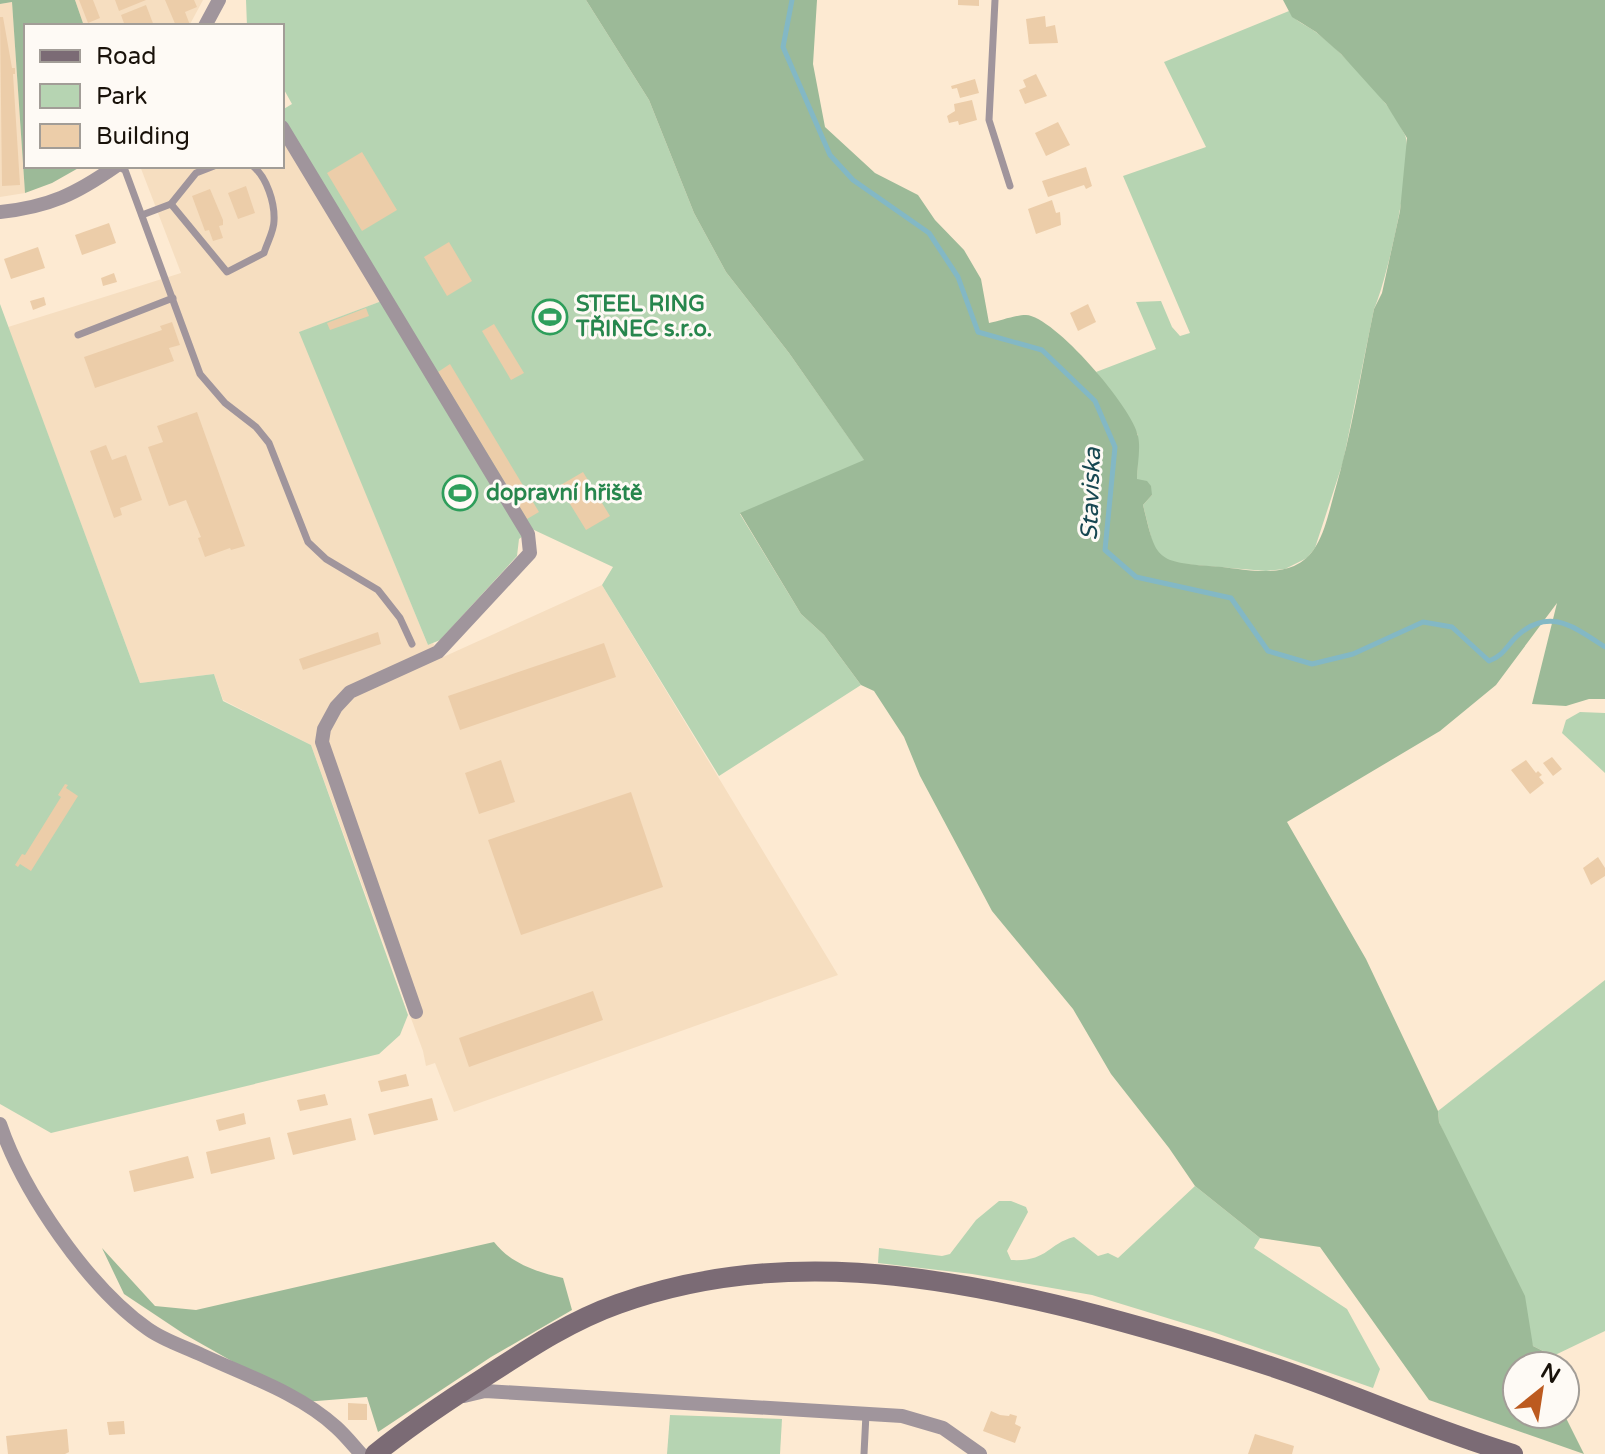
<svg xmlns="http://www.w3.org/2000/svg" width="1605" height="1454" font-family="'Varela Round',sans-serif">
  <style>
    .built { fill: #f6dec0 }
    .green { fill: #b6d4b2 }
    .forest { fill: #9cba98 }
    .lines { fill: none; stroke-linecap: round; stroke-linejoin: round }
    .stream { stroke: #83b8c5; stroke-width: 5 }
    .building { fill: #eccda9 }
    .lane { stroke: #a0959c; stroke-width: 7 }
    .street { stroke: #a0959c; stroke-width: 14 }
    .secondary { stroke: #7b6b75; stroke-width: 20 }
    .labels { text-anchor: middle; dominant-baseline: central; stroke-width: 6; stroke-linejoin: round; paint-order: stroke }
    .leisure-label { font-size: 22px; font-weight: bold; fill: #27864d; stroke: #fefaf5; text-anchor: start }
    .water-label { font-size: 24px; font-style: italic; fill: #174751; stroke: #fefaf5 }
  </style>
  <rect width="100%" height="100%" fill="#fdead2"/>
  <g class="built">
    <path d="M 75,0 L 203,0 L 189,26 L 84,26 Z"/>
    <path d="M 12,2 L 25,193 L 0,197 L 0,4 Z"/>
    <path d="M 282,117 L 390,295 L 379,302 L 300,332 L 428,645 L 433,643 L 441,658 L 602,585 L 838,975 L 454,1112 L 435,1063 L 426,1066 L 423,1051 L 311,745 L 223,700 L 214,674 L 140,683 L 8,327 L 181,273 L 140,166 L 282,166 Z"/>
  </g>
  <g class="green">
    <path d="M 246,0 L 586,0 L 649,100 L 694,213 L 726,272 L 789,353 L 865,461 L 740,514 L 801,614 L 824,635 L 861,685 L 719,776 L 602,585 L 613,567 L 532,529 L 519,539 L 517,556 L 440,640 L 428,645 L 299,332 L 379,302 L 389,295 L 282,117 L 282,110 L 292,104 L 282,86 L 282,26 L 247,26 Z"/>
    <path d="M 1289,11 C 1295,22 1307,25 1317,33 C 1325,39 1333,46 1340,53 C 1363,76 1391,105 1405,135 C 1415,158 1386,284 1374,309 L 1343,462 L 1315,548 L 1307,558 L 1285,569 L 1266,571 L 1182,564 L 1166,560 L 1154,549 L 1143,505 L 1152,495 L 1137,480 L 1138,435 L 1122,407 L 1096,372 L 1156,349 L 1136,302 L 1161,301 L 1172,327 L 1180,336 L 1190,333 L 1123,176 L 1206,147 L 1164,62 Z"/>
    <path d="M 0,304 L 140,683 L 214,674 L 223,701 L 311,745 L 408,1015 L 400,1035 L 379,1054 L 51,1133 L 0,1104 Z"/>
    <path d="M 1580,712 L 1605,713 L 1605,773 L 1562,733 L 1566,720 Z"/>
    <path d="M 1605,980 L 1605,1331 L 1553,1356 L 1533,1346 L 1439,1122 L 1438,1111 Z"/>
    <path d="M 1195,1186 L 1260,1238 L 1254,1248 L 1347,1309 L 1380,1369 L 1373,1388 L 1213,1332 L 1092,1295 L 972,1274 L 878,1263 L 879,1248 L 942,1256 L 950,1254 L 976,1220 L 999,1201 L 1011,1201 L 1026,1207 L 1028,1212 L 1007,1251 L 1011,1260 C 1048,1262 1047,1244 1074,1237 L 1098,1256 L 1108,1253 L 1118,1258 Z"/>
    <path d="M 670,1415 L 782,1419 L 780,1454 L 667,1454 Z"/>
  </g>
  <g class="forest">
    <path d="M 0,0 L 75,0 L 84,26 L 26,26 L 26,166 L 82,166 L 52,183 L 25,193 L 12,2 L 0,4 Z"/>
    <path d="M 586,0 L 817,0 L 813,64 L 825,127 L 875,173 L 918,195 L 935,220 L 964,250 L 981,279 L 989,323 C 1000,321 1015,315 1026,315 C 1054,316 1133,408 1138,436 C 1141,449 1137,466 1137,479 L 1147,481 L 1151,486 L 1152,495 L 1143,505 C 1156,556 1153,562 1209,566 C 1235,567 1269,577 1294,566 C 1303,562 1311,555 1316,546 C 1325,531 1329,512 1334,494 C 1352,433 1361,371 1374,309 L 1382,293 L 1400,211 L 1407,138 L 1386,104 L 1341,54 L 1316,32 L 1292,17 L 1283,0 L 1605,0 L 1605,699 L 1589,699 L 1566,706 L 1532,704 L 1557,603 L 1496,685 L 1440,731 L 1287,822 L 1366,959 L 1438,1111 L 1439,1122 L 1525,1296 L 1533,1346 L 1553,1356 L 1540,1366 L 1517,1366 L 1517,1414 L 1564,1414 L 1584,1454 L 1429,1400 L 1320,1247 L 1260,1238 L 1195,1186 L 1169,1148 L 1111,1074 L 1073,1009 L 992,911 L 920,776 L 904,737 L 874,691 L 861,685 L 824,635 L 801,614 L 740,513 L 864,460 L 789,353 L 726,272 L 694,213 L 649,100 Z"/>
    <path d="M 494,1242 C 511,1264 537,1272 563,1278 L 572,1310 L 491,1357 L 378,1432 L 367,1397 L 304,1402 L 184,1334 L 124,1294 L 102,1248 L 155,1306 L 196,1310 Z"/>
  </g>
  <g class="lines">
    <path class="stream" d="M 792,0 L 783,47 L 830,155 L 853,180 L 929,233 L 958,277 L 978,332 L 1042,350 L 1095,401 L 1115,447 L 1105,550 L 1136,577 L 1231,598 L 1268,651 L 1312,664 L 1353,654 L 1423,622 L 1452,627 L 1489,661 C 1503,656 1506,647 1516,637 C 1549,606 1574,627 1605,647"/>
  </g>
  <g class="building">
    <path d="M 79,0 L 93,0 L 100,18 L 88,23 Z"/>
    <path d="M 115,0 L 146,0 L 119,11 Z"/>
    <path d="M 165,0 L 194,0 L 197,7 L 185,12 L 190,25 L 176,26 Z"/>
    <path d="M 958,0 L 979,0 L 979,6 L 958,5 Z"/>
    <path d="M 146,5 L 154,26 L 125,26 L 121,15 Z"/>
    <path d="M 1045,16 L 1046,27 L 1055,25 L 1058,43 L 1029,44 L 1026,19 Z"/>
    <path d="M 0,17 L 3,17 L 12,68 L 15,68 L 15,74 L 13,74 L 20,185 L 2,186 Z"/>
    <path d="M 1036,74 L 1047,96 L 1025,104 L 1019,90 L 1026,87 L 1023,80 Z"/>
    <path d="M 975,79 L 979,93 L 960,98 L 957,88 L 952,89 L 951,86 Z"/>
    <path d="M 972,100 L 977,120 L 959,125 L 958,121 L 949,123 L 947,116 L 955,111 L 954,104 Z"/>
    <path d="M 1058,122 L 1070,145 L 1046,156 L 1035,133 Z"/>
    <path d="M 362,152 L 397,210 L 362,231 L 327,173 Z"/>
    <path d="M 1086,167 L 1092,186 L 1086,189 L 1084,185 L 1048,197 L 1042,181 Z"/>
    <path d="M 246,186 L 255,213 L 238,219 L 228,193 Z"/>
    <path d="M 210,189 L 223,220 L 223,225 L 219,226 L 223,238 L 213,241 L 209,230 L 205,231 L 192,196 Z"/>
    <path d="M 1052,200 L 1056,213 L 1060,212 L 1061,225 L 1036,234 L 1028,209 Z"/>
    <path d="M 109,223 L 116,243 L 82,255 L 75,235 Z"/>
    <path d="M 449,242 L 472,281 L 447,296 L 424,257 Z"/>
    <path d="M 38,247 L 45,268 L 11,279 L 4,259 Z"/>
    <path d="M 114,273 L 117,282 L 103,286 L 101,278 Z"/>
    <path d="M 44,297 L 46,305 L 33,310 L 30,301 Z"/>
    <path d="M 1088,304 L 1096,322 L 1078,331 L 1070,313 Z"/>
    <path d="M 366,308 L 369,316 L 330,330 L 327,323 Z"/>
    <path d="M 172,322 L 180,345 L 169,348 L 174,361 L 95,388 L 84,357 L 162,330 L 160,326 Z"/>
    <path d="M 494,324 L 524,373 L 511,380 L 482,331 Z"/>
    <path d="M 450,364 L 539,512 L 527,519 L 438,372 Z"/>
    <path d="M 197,412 L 245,546 L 231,550 L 230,548 L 205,557 L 198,538 L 201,537 L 186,500 L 169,506 L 148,447 L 163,442 L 157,426 Z"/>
    <path d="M 106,445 L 112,460 L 126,455 L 142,500 L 120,508 L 122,515 L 114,518 L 90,451 Z"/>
    <path d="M 583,472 L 610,516 L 586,530 L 559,486 Z"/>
    <path d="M 378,632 L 381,644 L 303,670 L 299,659 Z"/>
    <path d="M 604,643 L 616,677 L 460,730 L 448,696 Z"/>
    <path d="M 1552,757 L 1562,769 L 1553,776 L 1543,763 Z"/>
    <path d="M 501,760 L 515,802 L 479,814 L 465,773 Z"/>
    <path d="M 1526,760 L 1536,773 L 1538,771 L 1542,775 L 1539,777 L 1544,783 L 1530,794 L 1511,770 Z"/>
    <path d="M 65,784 L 68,785 L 66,788 L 78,796 L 31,871 L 20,864 L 18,867 L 15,865 L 22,854 L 25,855 L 61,797 L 58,795 Z"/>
    <path d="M 631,792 L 663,887 L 521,935 L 488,840 Z"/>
    <path d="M 1598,857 L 1605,868 L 1605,876 L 1591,885 L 1583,868 Z"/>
    <path d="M 593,991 L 603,1020 L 469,1067 L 459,1038 Z"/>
    <path d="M 406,1074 L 409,1086 L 381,1092 L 378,1081 Z"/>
    <path d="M 325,1094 L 328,1105 L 300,1111 L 297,1100 Z"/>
    <path d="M 432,1098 L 438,1120 L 374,1135 L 368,1114 Z"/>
    <path d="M 244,1113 L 246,1124 L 219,1131 L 216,1120 Z"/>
    <path d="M 351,1118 L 356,1140 L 293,1155 L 287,1133 Z"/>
    <path d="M 270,1137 L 275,1159 L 211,1174 L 206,1152 Z"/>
    <path d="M 188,1156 L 194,1178 L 134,1192 L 129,1171 Z"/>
    <path d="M 348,1403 L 367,1404 L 367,1420 L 348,1420 Z"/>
    <path d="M 991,1411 L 1000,1415 L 1009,1416 L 1010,1414 L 1017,1416 L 1015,1424 L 1021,1427 L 1015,1443 L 983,1431 Z"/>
    <path d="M 124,1421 L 125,1434 L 109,1435 L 107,1422 Z"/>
    <path d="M 67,1429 L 69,1452 L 65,1454 L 8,1454 L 6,1436 Z"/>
    <path d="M 1255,1434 L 1294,1446 L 1292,1454 L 1248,1454 Z"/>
  </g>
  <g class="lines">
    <g class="lane">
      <path d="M 995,0 L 989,120 L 1010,186"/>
      <path d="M 117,166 L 125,170 L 200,374 L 225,403 L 256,427 L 269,443 L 308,542 L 326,559 L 378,590 L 400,618 L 412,644"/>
      <path d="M 171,204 L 227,272 L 264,253 C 267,243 274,231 274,221 C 275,203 267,178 253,166"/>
      <path d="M 142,215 L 171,204 L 196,173 L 214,166"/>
      <path d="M 78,335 L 173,298"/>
      <path d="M 864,1454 L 866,1414"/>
    </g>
    <g class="street">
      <path d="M 205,26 L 219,0"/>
      <path d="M 282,127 L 528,534 L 530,553 L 438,652 L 350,692 L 336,707 L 324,729 L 322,742 L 416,1012"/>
      <path d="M 0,212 C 49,207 76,194 116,166"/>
      <path d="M 0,1124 C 23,1192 88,1287 148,1329 C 163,1340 185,1347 202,1355 C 247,1376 299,1393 336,1427 C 345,1435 353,1445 361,1454"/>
      <path d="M 464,1396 L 485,1391 L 902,1416 L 943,1428 L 980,1454"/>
    </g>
    <path class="secondary" d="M 375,1454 C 410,1426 447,1401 485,1377 C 528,1349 570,1321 618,1304 C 777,1247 939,1274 1097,1315 C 1168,1334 1238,1354 1307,1379 C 1376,1404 1443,1433 1513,1454"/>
  </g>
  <defs>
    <g id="stadium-ring" transform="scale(1.8)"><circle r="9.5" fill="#fefaf5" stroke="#2e9e5b" stroke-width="1.5"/><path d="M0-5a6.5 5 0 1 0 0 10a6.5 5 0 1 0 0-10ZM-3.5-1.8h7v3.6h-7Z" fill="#2e9e5b"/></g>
  </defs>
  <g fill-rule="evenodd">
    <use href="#stadium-ring" x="550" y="317"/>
    <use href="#stadium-ring" x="460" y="493"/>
  </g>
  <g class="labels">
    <g class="leisure-label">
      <text x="576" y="304">STEEL RING<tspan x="576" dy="25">TŘINEC s.r.o.</tspan></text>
      <text x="486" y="493">dopravní hřiště</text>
    </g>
    <g class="water-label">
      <text transform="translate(1091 494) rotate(-88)">Staviska</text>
    </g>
  </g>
  <rect x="24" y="24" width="260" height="144" fill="#fefaf5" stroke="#a29d97" stroke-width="2"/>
  <rect x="40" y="50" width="40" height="12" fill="#7b6b75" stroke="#a29d97" stroke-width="2"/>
  <text x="96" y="64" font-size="24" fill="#19120a">Road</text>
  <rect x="40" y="84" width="40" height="24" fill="#b6d4b2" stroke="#a29d97" stroke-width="2"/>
  <text x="96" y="104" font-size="24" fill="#19120a">Park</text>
  <rect x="40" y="124" width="40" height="24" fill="#eccda9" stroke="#a29d97" stroke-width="2"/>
  <text x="96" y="144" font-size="24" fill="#19120a">Building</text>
  <g transform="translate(1541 1390) rotate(30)"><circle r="38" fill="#fefaf5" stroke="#a29d97" stroke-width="2"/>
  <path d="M0-6L14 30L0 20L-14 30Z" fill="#bc5a1f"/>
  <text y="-12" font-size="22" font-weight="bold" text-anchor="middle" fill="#19120a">N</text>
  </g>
</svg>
